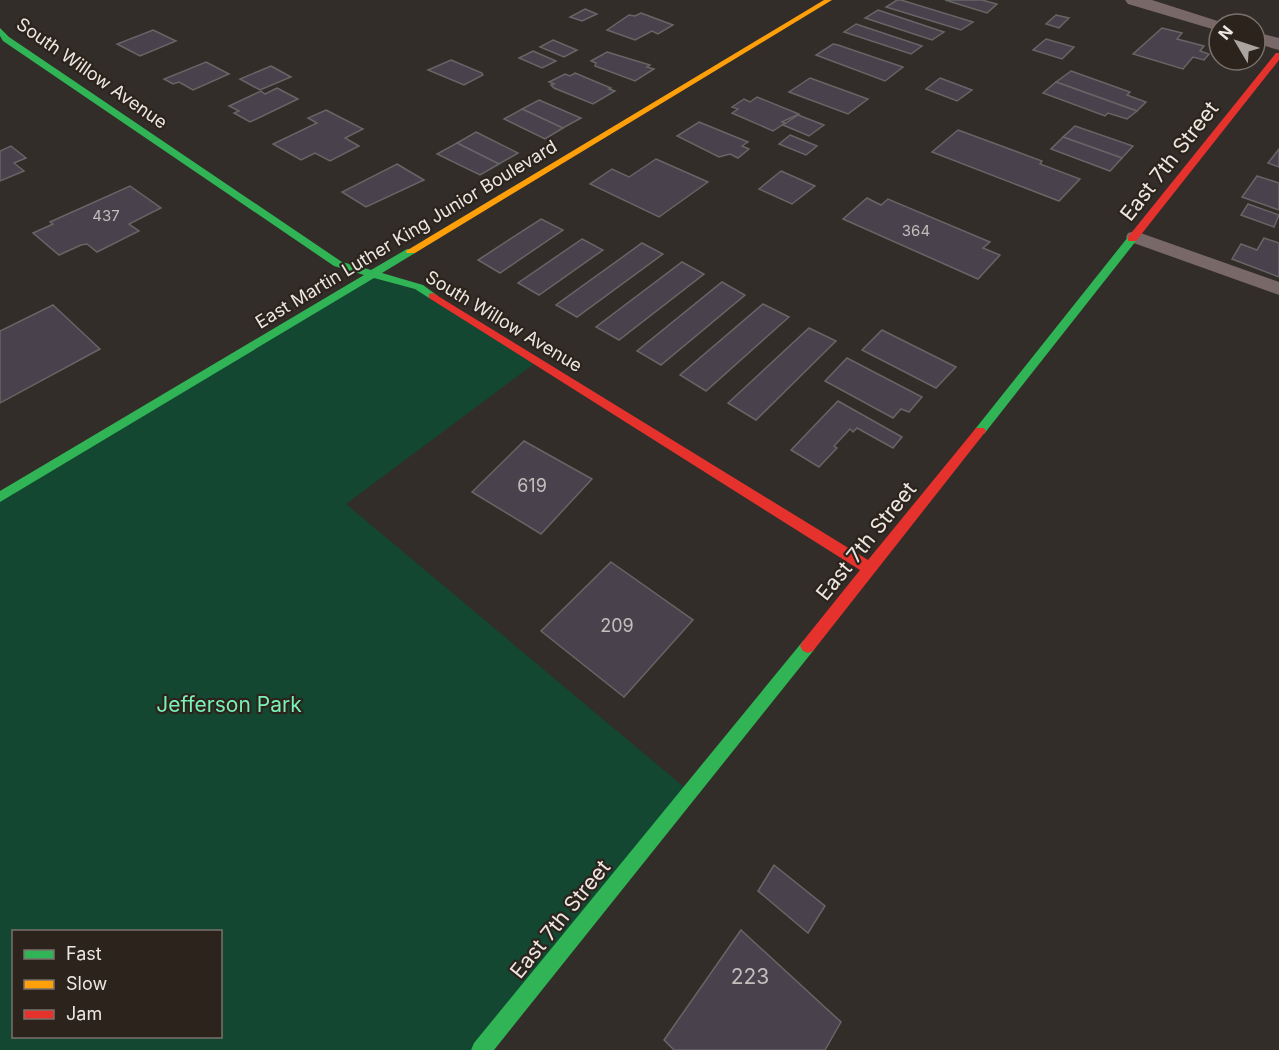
<svg xmlns="http://www.w3.org/2000/svg" width="1279" height="1050" font-family="Inter,sans-serif">
  <style>
    .green { fill: #134731; fill-rule: evenodd }
    .building { fill: #49424d; stroke: #676565; stroke-width: 1.5 }
    .lines { fill: none; stroke-linecap: round; stroke-linejoin: round }
    .lane { fill: #786868; fill-rule: evenodd }
    .street { fill: #786868; fill-rule: evenodd }
    .fast { fill: #30b455; fill-rule: evenodd }
    .slow { fill: #ff9f0a; fill-rule: evenodd }
    .jam { fill: #e5322d; fill-rule: evenodd }
    .labels { text-anchor: middle; dominant-baseline: central; stroke-width: 4.5; stroke-linejoin: round; paint-order: stroke }
    .far-number-label { font-size: 15px; fill: #c3bdbc }
    .far-street-label { font-size: 18px; fill: #ece6e1; stroke: #2c231c }
    .number-label { font-size: 18px; fill: #c3bdbc }
    .street-label { font-size: 21px; fill: #ece6e1; stroke: #2c231c }
    .park-label { font-size: 21px; fill: #78f0b6; stroke: #2c231c }
    .near-number-label { font-size: 21px; fill: #c3bdbc }
  </style>
  <rect width="100%" height="100%" fill="#322d29"/>
  <path class="green" d="M 374,274 L 419,287 L 538,361 L 346,504 L 690,792 L 481,1050 L 0,1050 L 0,497 ZM 14,932 L 220,932 L 220,1036 L 14,1036 Z"/>
  <g class="building">
    <path d="M 897,0 L 901,0 L 973,22 L 961,30 L 886,7 Z"/>
    <path d="M 945,0 L 982,0 L 997,4 L 987,13 Z"/>
    <path d="M 585,9 L 597,14 L 582,21 L 570,17 Z"/>
    <path d="M 878,10 L 944,32 L 932,40 L 865,18 Z"/>
    <path d="M 641,13 L 673,25 L 658,34 L 652,31 L 635,40 L 607,30 L 629,15 L 635,16 Z"/>
    <path d="M 1056,15 L 1069,18 L 1059,28 L 1046,24 Z"/>
    <path d="M 856,24 L 922,46 L 911,54 L 844,32 Z"/>
    <path d="M 1162,28 L 1182,33 L 1177,39 L 1204,46 L 1200,51 L 1209,54 L 1204,60 L 1193,57 L 1183,69 L 1133,54 Z"/>
    <path d="M 153,30 L 176,41 L 140,56 L 117,44 Z"/>
    <path d="M 1046,39 L 1074,47 L 1062,59 L 1033,50 Z"/>
    <path d="M 553,40 L 577,50 L 564,57 L 540,47 Z"/>
    <path d="M 833,44 L 838,45 L 903,67 L 885,81 L 816,55 Z"/>
    <path d="M 533,51 L 556,61 L 542,68 L 519,58 Z"/>
    <path d="M 607,52 L 650,65 L 647,67 L 654,69 L 635,81 L 595,66 L 596,63 L 591,61 Z"/>
    <path d="M 451,60 L 482,73 L 483,75 L 464,85 L 428,70 Z"/>
    <path d="M 206,62 L 229,74 L 193,90 L 179,82 L 173,84 L 164,79 Z"/>
    <path d="M 271,66 L 291,77 L 260,90 L 240,79 Z"/>
    <path d="M 1071,71 L 1130,92 L 1127,95 L 1146,102 L 1137,111 L 1056,82 Z"/>
    <path d="M 575,73 L 611,88 L 609,89 L 615,91 L 593,104 L 554,88 L 551,85 L 554,84 L 549,82 L 565,74 L 570,76 Z"/>
    <path d="M 810,78 L 868,99 L 848,114 L 789,92 Z"/>
    <path d="M 940,78 L 972,90 L 957,101 L 926,89 Z"/>
    <path d="M 1056,82 L 1137,111 L 1127,119 L 1108,113 L 1105,116 L 1043,93 Z"/>
    <path d="M 277,88 L 298,99 L 250,122 L 234,113 L 239,111 L 229,106 L 261,91 L 265,94 Z"/>
    <path d="M 757,97 L 799,114 L 782,122 L 785,123 L 773,131 L 732,113 L 738,109 L 732,107 L 744,99 L 750,102 Z"/>
    <path d="M 539,100 L 581,118 L 563,128 L 522,109 Z"/>
    <path d="M 522,109 L 563,128 L 545,139 L 504,119 Z"/>
    <path d="M 326,110 L 363,129 L 345,138 L 359,146 L 330,161 L 315,153 L 301,160 L 273,144 L 317,123 L 308,118 Z"/>
    <path d="M 798,115 L 824,125 L 809,136 L 783,125 Z"/>
    <path d="M 699,122 L 748,142 L 742,146 L 749,149 L 738,158 L 730,154 L 719,157 L 677,136 Z"/>
    <path d="M 1075,126 L 1133,146 L 1122,158 L 1063,137 Z"/>
    <path d="M 958,130 L 1042,161 L 1040,164 L 1080,179 L 1059,201 L 932,152 Z"/>
    <path d="M 476,132 L 518,153 L 499,164 L 457,143 Z"/>
    <path d="M 790,135 L 817,146 L 806,155 L 779,144 Z"/>
    <path d="M 1063,137 L 1122,158 L 1110,171 L 1051,149 Z"/>
    <path d="M 457,143 L 499,164 L 480,175 L 437,154 Z"/>
    <path d="M 11,146 L 26,158 L 14,163 L 24,171 L 0,181 L 0,151 Z"/>
    <path d="M 1279,149 L 1279,167 L 1268,163 Z"/>
    <path d="M 656,159 L 708,182 L 659,217 L 590,184 L 612,169 L 629,177 Z"/>
    <path d="M 397,164 L 424,180 L 366,207 L 342,192 Z"/>
    <path d="M 781,171 L 815,186 L 792,204 L 759,189 Z"/>
    <path d="M 1257,176 L 1279,183 L 1279,210 L 1242,197 Z"/>
    <path d="M 130,186 L 161,208 L 129,224 L 139,231 L 97,252 L 87,244 L 81,245 L 59,255 L 33,233 L 53,224 L 50,222 Z"/>
    <path d="M 867,198 L 881,205 L 888,199 L 990,242 L 983,248 L 1000,255 L 978,279 L 843,219 Z"/>
    <path d="M 1248,204 L 1279,215 L 1274,227 L 1241,215 Z"/>
    <path d="M 541,219 L 563,230 L 500,273 L 478,260 Z"/>
    <path d="M 1264,238 L 1279,243 L 1279,277 L 1232,259 L 1241,244 L 1257,250 Z"/>
    <path d="M 582,239 L 603,250 L 539,295 L 518,283 Z"/>
    <path d="M 642,243 L 663,254 L 577,317 L 556,305 Z"/>
    <path d="M 682,262 L 704,274 L 619,340 L 596,327 Z"/>
    <path d="M 722,282 L 745,295 L 661,365 L 637,351 Z"/>
    <path d="M 763,304 L 789,317 L 706,391 L 680,375 Z"/>
    <path d="M 53,305 L 100,349 L 0,403 L 0,331 Z"/>
    <path d="M 809,328 L 836,341 L 756,420 L 728,403 Z"/>
    <path d="M 882,330 L 956,367 L 936,388 L 862,350 Z"/>
    <path d="M 847,358 L 922,397 L 909,412 L 901,409 L 893,418 L 825,381 Z"/>
    <path d="M 838,401 L 902,437 L 893,448 L 857,428 L 853,432 L 850,429 L 834,446 L 837,448 L 819,467 L 791,450 Z"/>
    <path d="M 524,441 L 592,479 L 541,534 L 472,492 Z"/>
    <path d="M 611,562 L 693,620 L 624,697 L 541,631 Z"/>
    <path d="M 774,865 L 825,906 L 808,933 L 758,891 Z"/>
    <path d="M 741,930 L 841,1022 L 825,1050 L 674,1050 L 664,1040 Z"/>
  </g>
  <g class="lines">
    <path class="lane" d="M 1135,231 L 1279,282 L 1279,295 L 1128,241 L 1126,237 L 1128,233 Z"/>
    <g class="street">
      <path d="M 1125,0 L 1152,0 L 1227,24 L 1219,24 L 1219,31 L 1128,4 Z"/>
      <path d="M 1255,32 L 1279,38 L 1279,50 L 1255,43 Z"/>
    </g>
    <g class="fast">
      <path d="M 0,28 L 9,37 L 342,262 L 371,270 L 407,249 L 415,249 L 415,253 L 382,273 L 423,285 L 438,296 L 437,298 L 429,298 L 415,289 L 374,278 L 0,502 L 0,491 L 364,275 L 334,266 L 3,41 L 0,36 Z"/>
      <path d="M 1132,236 L 1136,237 L 1136,241 L 984,434 L 976,434 L 974,431 L 976,428 L 1128,237 Z"/>
      <path d="M 808,639 L 813,641 L 816,646 L 813,651 L 494,1050 L 471,1050 L 474,1043 L 803,641 Z"/>
    </g>
    <path class="slow" d="M 824,0 L 832,0 L 415,253 L 407,253 L 406,251 Z"/>
    <g class="jam">
      <path d="M 1276,53 L 1279,53 L 1279,60 L 1136,241 L 1128,241 L 1128,237 Z"/>
      <path d="M 433,293 L 868,560 L 976,428 L 984,428 L 986,431 L 813,651 L 808,653 L 803,651 L 800,646 L 803,641 L 860,570 L 429,298 L 429,294 Z"/>
    </g>
  </g>
  <g class="labels">
    <g class="far-number-label">
      <text x="106" y="215">437</text>
      <text x="916" y="230">364</text>
    </g>
    <g class="far-street-label">
      <text transform="translate(92 73) rotate(35)">South Willow Avenue</text>
      <text transform="translate(406 234) rotate(-31)">East Martin Luther King Junior Boulevard</text>
      <text transform="translate(504 321) rotate(31)">South Willow Avenue</text>
    </g>
    <g class="number-label">
      <text x="532" y="485">619</text>
      <text x="617" y="625">209</text>
    </g>
    <g class="street-label">
      <text transform="translate(1169 161) rotate(-52)">East 7th Street</text>
      <text transform="translate(866 541) rotate(-51)">East 7th Street</text>
      <text transform="translate(560 919) rotate(-51)">East 7th Street</text>
    </g>
    <g class="park-label">
      <text x="229" y="704">Jefferson Park</text>
    </g>
    <g class="near-number-label">
      <text x="750" y="976">223</text>
    </g>
  </g>
  <rect x="12" y="930" width="210" height="108" fill="#2c231c" stroke="#79716b" stroke-width="1.5"/>
  <rect x="24" y="950" width="30" height="9" fill="#30b455" stroke="#79716b" stroke-width="1.5"/>
  <text x="66" y="960" font-size="18" fill="#ece6e1">Fast</text>
  <rect x="24" y="980" width="30" height="9" fill="#ff9f0a" stroke="#79716b" stroke-width="1.5"/>
  <text x="66" y="990" font-size="18" fill="#ece6e1">Slow</text>
  <rect x="24" y="1010" width="30" height="9" fill="#e5322d" stroke="#79716b" stroke-width="1.5"/>
  <text x="66" y="1020" font-size="18" fill="#ece6e1">Jam</text>
  <g transform="translate(1237 42) rotate(309)"><circle r="28" fill="#2c231c" stroke="#79716b" stroke-width="1.5"/>
  <path d="M0-4.5L10 22L0 15L-10 22Z" fill="#aba5a1"/>
  <text y="-9" font-size="16" font-weight="bold" text-anchor="middle" fill="#ece6e1">N</text>
  </g>
</svg>
